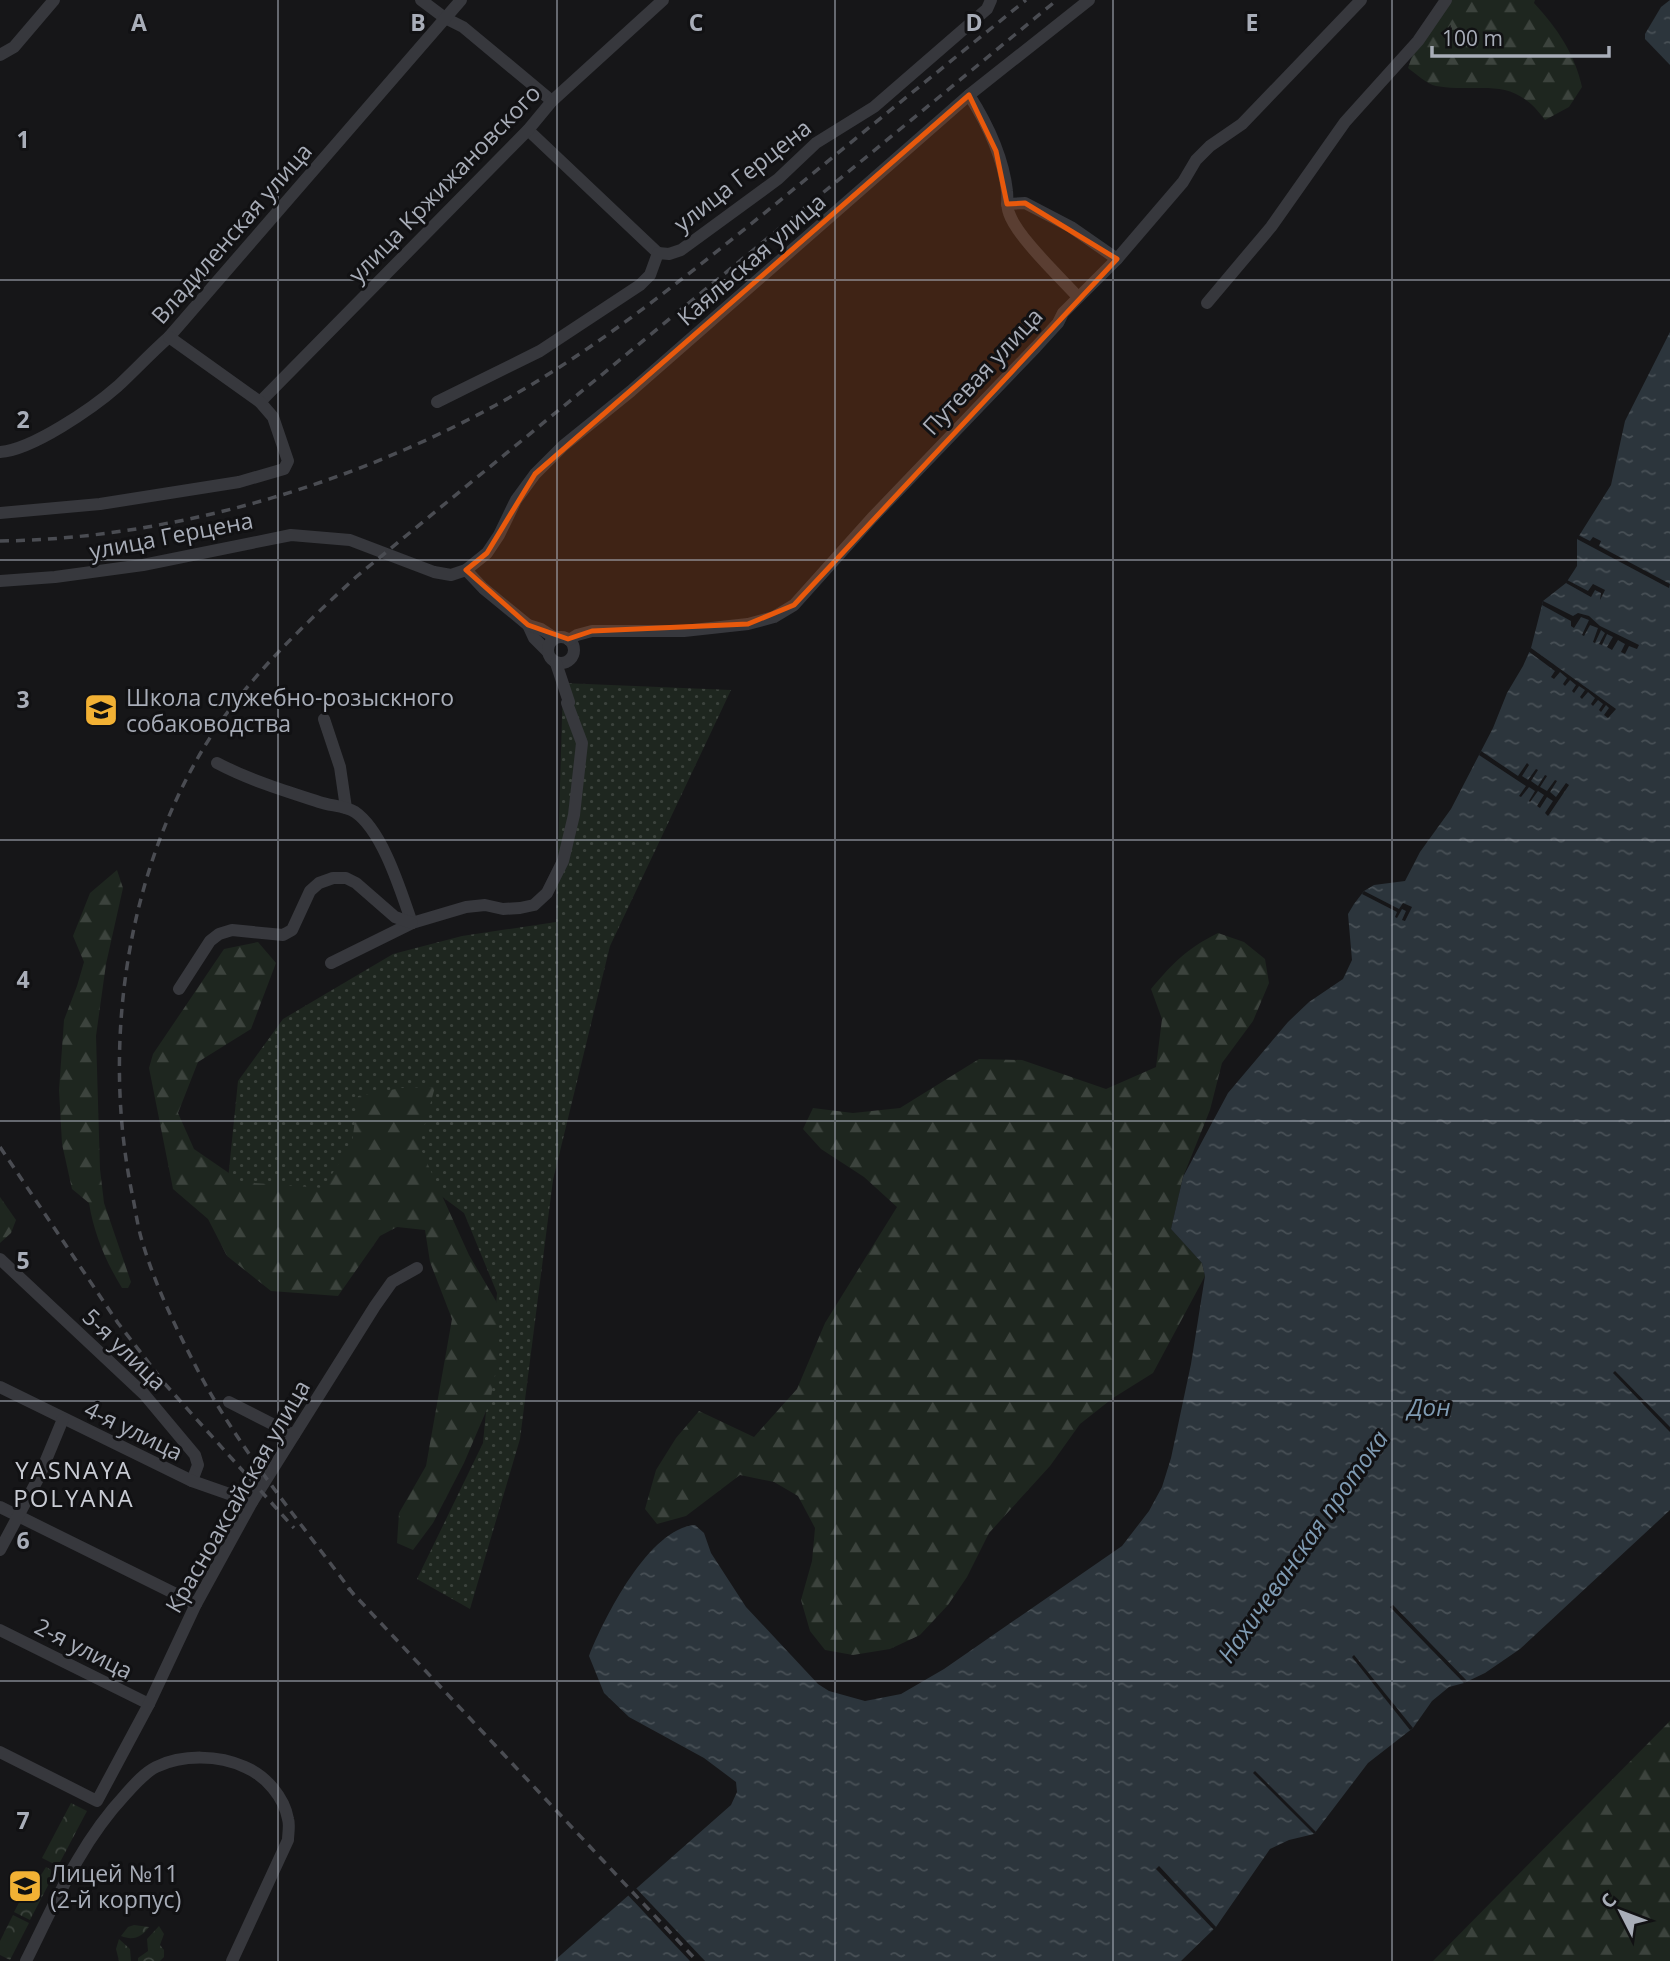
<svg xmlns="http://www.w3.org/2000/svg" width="1670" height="1961" font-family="'Open Sans',sans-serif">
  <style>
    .grass { fill: url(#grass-dots) }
    .forest { fill: url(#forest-firs) }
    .park { fill: url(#park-crowns) }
    .water { fill: url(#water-ripples) }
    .pier { fill: #161618 }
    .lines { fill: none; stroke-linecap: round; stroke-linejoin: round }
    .street { stroke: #37383d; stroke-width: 12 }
    .rail { stroke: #4a4c52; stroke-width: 3.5; stroke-dasharray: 9 7; stroke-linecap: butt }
    .marked { fill: #e8590c; fill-opacity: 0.2; stroke: #e8590c; stroke-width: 5; stroke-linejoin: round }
    .grid { fill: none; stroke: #a8adb8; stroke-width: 2; stroke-opacity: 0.55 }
    .labels { text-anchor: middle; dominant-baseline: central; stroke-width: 6; stroke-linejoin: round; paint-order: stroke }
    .street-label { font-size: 23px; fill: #a8adb8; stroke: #111113 }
    .poi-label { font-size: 23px; fill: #a8adb8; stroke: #111113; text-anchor: start }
    .water-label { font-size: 24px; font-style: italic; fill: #7f9bb3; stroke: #111113 }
    .neighbourhood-label { font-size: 24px; letter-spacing: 2px; fill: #c9ccd4; stroke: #111113 }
    .grid-label { font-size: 23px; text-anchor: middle; font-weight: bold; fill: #a8adb8; stroke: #111113; stroke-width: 6; stroke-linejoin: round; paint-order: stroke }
  </style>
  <defs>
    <pattern id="grass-dots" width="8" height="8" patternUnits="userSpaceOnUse" patternTransform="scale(1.75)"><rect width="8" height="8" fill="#1e261f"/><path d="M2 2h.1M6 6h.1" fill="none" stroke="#3c433d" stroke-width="1.8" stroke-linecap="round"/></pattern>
    <pattern id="forest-firs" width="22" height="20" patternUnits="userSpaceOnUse" patternTransform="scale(1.75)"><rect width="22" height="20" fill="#1e261f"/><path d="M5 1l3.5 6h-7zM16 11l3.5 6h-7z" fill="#3c433d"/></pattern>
    <pattern id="park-crowns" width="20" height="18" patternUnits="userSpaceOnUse" patternTransform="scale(1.75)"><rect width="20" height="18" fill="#1e261f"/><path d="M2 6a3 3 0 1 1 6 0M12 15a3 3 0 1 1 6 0" fill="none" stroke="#3c433d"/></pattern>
    <pattern id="water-ripples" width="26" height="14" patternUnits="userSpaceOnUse" patternTransform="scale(1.75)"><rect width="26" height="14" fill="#2c353c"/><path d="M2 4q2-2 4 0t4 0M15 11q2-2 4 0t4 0" fill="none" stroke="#485056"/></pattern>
  </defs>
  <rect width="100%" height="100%" fill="#161618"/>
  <path class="grass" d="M 563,683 L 731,690 L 610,946 L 553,1180 L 520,1439 L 470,1609 L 417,1579 L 483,1443 L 497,1293 L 464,1213 L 429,1187 L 225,1209 L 238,1081 L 283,1019 L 393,954 L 462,936 L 556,922 Z"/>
  <g class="forest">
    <path d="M 1451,0 L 1535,0 L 1534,3 C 1557,28 1575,54 1582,87 L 1569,107 L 1545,120 C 1511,73 1482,94 1436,86 C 1427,84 1416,74 1408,68 L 1413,53 Z"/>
    <path d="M 117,870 L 123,888 L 106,964 L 96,1036 L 100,1169 L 104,1203 L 131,1282 L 128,1288 L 122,1288 C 106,1262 94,1234 89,1203 L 72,1189 L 62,1144 L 59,1090 L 64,1020 L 77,986 L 84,962 L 73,936 L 90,893 Z"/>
    <path d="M 1218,933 L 1244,942 L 1265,959 L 1269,983 L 1253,1021 L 1222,1063 L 1210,1110 L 1183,1177 L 1171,1229 L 1202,1263 L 1205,1276 L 1153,1373 L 1113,1398 L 1080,1424 L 1050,1466 L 989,1533 L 967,1577 L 948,1605 L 920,1635 L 890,1649 L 853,1655 L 825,1650 L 810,1631 L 801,1600 L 812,1561 L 815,1528 L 798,1496 L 774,1482 L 740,1475 L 686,1516 L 657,1524 L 645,1509 L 656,1470 L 676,1438 L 699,1411 L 754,1437 L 797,1389 L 825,1323 L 897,1207 L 864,1177 L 821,1149 L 803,1129 L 813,1108 L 853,1113 L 900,1108 L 979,1059 L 1022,1060 L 1106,1089 L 1156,1067 L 1162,1019 L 1151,989 C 1174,962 1186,949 1218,933 Z"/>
    <path d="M 258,942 L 276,963 L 251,1029 L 198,1062 L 178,1113 L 194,1149 L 242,1182 L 323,1188 L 352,1143 L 358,1096 L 401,1088 L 435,1087 L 419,1145 L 469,1255 L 496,1301 L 499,1353 L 490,1402 L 464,1463 L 433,1523 L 413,1550 L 397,1543 L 399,1513 L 426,1466 L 452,1319 L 430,1262 L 425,1230 L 397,1227 L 380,1236 L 338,1296 L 271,1291 L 227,1256 L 208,1219 L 173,1189 L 149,1068 L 153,1054 L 224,949 Z"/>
    <path d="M 0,1197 L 16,1220 L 11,1233 L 0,1243 Z"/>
    <path d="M 1670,1721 L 1670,1961 L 1433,1961 Z"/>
  </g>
  <g class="park">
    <path d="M 71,1803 L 87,1811 L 58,1866 L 42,1858 Z"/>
    <path d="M 46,1867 L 55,1872 L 30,1920 L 14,1912 L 35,1872 L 41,1875 Z"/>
    <path d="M 13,1915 L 29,1923 L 10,1960 L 0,1955 L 0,1941 Z"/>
    <path d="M 134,1925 L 149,1927 C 142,1937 133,1941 121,1936 L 128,1927 Z"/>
    <path d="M 159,1926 L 164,1934 L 160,1945 L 164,1950 L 164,1957 L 160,1961 L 138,1961 L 138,1958 L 148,1951 L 147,1939 Z"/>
    <path d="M 119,1939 L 130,1949 L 131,1961 L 119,1961 L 116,1949 Z"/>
  </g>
  <g class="water">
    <path d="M 1670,0 L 1670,65 L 1645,39 L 1645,34 L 1661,7 Z"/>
    <path d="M 1670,332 L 1670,1510 L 1520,1649 L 1485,1673 L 1464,1683 L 1449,1687 L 1432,1701 L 1413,1728 L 1368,1763 L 1314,1834 L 1289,1840 L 1270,1849 L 1216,1927 L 1181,1961 L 554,1961 L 731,1805 L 737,1792 L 736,1782 L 704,1758 L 629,1717 L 604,1693 L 589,1656 C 604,1618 649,1528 695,1525 L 704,1533 L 711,1553 L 746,1607 L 818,1684 L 829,1691 L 865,1701 L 901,1694 L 944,1669 L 1122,1546 L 1149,1511 L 1162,1487 L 1171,1458 L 1191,1364 L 1205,1276 L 1202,1263 L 1171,1229 L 1183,1177 L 1228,1093 L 1288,1022 L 1309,1002 L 1343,979 L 1352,960 L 1348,914 L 1354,904 L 1364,891 L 1374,885 L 1405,881 L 1420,852 L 1451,809 L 1493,728 L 1507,693 L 1523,666 L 1531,648 L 1543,601 L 1566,583 L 1577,566 L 1577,539 L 1611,485 L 1625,421 Z"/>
  </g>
  <g class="pier">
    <path d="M 1578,535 L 1590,541 L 1593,537 L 1601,541 L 1599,546 L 1670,584 L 1669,588 L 1577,539 Z"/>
    <path d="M 1567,580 L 1588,591 L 1593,584 L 1605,590 L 1600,600 L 1601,593 L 1595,590 L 1591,597 L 1566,583 Z"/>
    <path d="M 1543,601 L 1573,616 L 1578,613 L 1589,616 L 1600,626 L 1639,645 L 1637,649 L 1629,646 L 1625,654 L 1621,652 L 1625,644 L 1618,640 L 1612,650 L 1607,647 L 1613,637 L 1607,634 L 1602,645 L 1599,644 L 1605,633 L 1601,630 L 1595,643 L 1593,642 L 1598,628 L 1590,625 L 1584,636 L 1582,635 L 1589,620 L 1581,617 L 1574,628 L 1571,626 L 1571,621 L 1542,605 Z"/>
    <path d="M 1531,648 L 1616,709 L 1608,718 L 1604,715 L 1609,708 L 1606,705 L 1601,712 L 1599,710 L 1603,704 L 1598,700 L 1593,706 L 1591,704 L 1595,698 L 1588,692 L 1582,699 L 1580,697 L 1585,690 L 1579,686 L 1574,693 L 1572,691 L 1576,685 L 1570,680 L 1565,686 L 1563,684 L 1567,678 L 1560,672 L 1554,679 L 1551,677 L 1555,671 L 1528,651 Z"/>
    <path d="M 1481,751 L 1518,776 L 1527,763 L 1529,765 L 1522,776 L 1528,780 L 1536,769 L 1538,770 L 1531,781 L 1538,786 L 1545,775 L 1547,776 L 1540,787 L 1547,791 L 1555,780 L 1557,781 L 1550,792 L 1556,797 L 1566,783 L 1569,785 L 1548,816 L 1545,813 L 1553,801 L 1547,797 L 1540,808 L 1537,806 L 1544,795 L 1538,791 L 1530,802 L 1529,801 L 1535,791 L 1529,787 L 1521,797 L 1519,796 L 1526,786 L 1479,755 Z"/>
    <path d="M 1364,891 L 1399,909 L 1403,903 L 1412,907 L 1405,921 L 1402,920 L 1406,911 L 1402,909 L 1397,918 L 1395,917 L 1397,912 L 1362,894 Z"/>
    <path d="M 1615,1371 L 1670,1427 L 1670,1432 L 1613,1373 Z"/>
    <path d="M 1393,1605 L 1467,1681 L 1464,1683 L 1390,1607 Z"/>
    <path d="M 1354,1655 L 1413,1728 L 1410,1730 L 1352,1657 Z"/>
    <path d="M 1255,1771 L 1316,1832 L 1314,1834 L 1253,1773 Z"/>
    <path d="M 1159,1866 L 1216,1927 L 1214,1930 L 1156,1869 Z"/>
    <path d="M 634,1886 L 705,1961 L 690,1961 L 626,1893 Z"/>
  </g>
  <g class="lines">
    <g class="street">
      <path d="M 421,0 L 445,18 L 463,27 L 552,101"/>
      <path d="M 0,55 L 14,47 L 54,0"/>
      <path d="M 969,95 C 987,123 1003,157 1007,191 C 1008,198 1006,206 1009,213 C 1017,237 1060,277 1078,297"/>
      <path d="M 528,130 L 658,253"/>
      <path d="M 1007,204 L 1025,203 L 1071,227 L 1117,259"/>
      <path d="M 1207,303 L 1271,227 L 1345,122 L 1418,41 L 1446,0"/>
      <path d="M 260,402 L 528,130 L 552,101 L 663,0"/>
      <path d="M 437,402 L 540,351 L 640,285 L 650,275 L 658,253 L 669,254 L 681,250 L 778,179 L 816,143 L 874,107 L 987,9 L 991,0"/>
      <path d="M 0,452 C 32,450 93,408 118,386 C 135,370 151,353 169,337 L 461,0"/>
      <path d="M 0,513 L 100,504 L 239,482 L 284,469 L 288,461 L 273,417 L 260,402 L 169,337"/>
      <path d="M 466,570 L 487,553 L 499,535 L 516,500 L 535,474 L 563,446 L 631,391 L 969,95 L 1089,0"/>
      <path d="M 0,581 L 55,577 L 143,565 L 291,535 L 350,540 L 434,572 L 451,575 L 466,570 L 483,588 L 528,625 L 534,638 L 547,651"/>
      <path d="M 528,625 L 541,629 L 555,638"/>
      <circle cx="561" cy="650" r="13"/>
      <path d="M 569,640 L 577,635 L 592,631 L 684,631 L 748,624 L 774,617 L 794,605 L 872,518 L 1036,347 L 1058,323 L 1063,313 L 1117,259 L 1183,182 L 1196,160 L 1210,146 L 1242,124 L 1361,0"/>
      <path d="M 324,719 L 340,767 L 346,808"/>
      <path d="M 217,763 C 249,780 285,791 319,802 C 331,806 345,806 355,812 C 383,831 401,892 412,923"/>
      <path d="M 331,963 L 412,923 L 466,907 L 485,905 L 503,909 L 520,908 L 534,905 L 547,893 L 563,861 L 574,815 L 582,743 L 567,703 L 569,702 L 556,663"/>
      <path d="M 179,989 L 210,941 L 219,934 L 232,930 L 283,935 L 292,930 L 310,891 L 319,883 L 333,878 L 346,878 L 356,883 L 395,917 L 412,923"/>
      <path d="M 0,1259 L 144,1394 L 195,1455 L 198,1465 L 192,1481"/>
      <path d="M 0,1387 L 192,1481 L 252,1502"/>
      <path d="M 229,1402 L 294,1435"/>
      <path d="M 0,1507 L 196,1604"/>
      <path d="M 0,1550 L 39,1477 L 63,1419"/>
      <path d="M 0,1630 L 149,1704"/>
      <path d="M 0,1752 L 97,1801 L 149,1704 L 196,1604 L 252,1502 L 375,1306 L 392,1282 L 417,1268"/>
      <path d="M 26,1961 C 55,1903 80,1843 125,1795 C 134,1785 144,1773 156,1767 C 183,1754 219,1755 245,1767 C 266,1776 284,1797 288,1819 C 290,1825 288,1834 288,1840 L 232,1961"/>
    </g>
    <g class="rail">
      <path d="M 0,541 C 168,539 348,486 496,405 C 595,351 684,278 772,207 C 856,138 941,69 1026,0"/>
      <path d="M 0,1147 L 118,1323 L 165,1384 L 294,1528"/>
      <path d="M 348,1588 L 697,1961"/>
      <path d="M 354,1595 C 299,1520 235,1445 193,1361 C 174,1324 155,1284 143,1244 C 138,1229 136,1213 133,1198 C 100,1044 127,863 215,730 C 254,672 305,624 356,577 L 1057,0"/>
    </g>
  </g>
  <path class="marked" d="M 969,95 L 996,151 L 1007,204 L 1025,203 L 1117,259 L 794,605 L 748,624 L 592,631 L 568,639 L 528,625 L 466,570 L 487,553 L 535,474 Z"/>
  <path class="grid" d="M 278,0 L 278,1961M 557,0 L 557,1961M 835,0 L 835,1961M 1113,0 L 1113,1961M 1392,0 L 1392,1961M 0,280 L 1670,280M 0,560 L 1670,560M 0,840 L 1670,840M 0,1121 L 1670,1121M 0,1401 L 1670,1401M 0,1681 L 1670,1681"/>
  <defs>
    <g id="school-square" transform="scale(1.75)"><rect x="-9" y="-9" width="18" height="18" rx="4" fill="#f2b134" stroke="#111113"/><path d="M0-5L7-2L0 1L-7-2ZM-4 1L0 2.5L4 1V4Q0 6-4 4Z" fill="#111"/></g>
  </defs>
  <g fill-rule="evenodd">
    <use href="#school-square" x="101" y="710"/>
    <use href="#school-square" x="25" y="1886"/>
  </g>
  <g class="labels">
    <g class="street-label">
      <text transform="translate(742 175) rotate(-38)">улица Герцена</text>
      <text transform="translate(444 183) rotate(-46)">улица Кржижановского</text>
      <text transform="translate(231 233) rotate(-49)">Владиленская улица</text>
      <text transform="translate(751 259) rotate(-41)">Каяльская улица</text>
      <text transform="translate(982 371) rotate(-47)">Путевая улица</text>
      <text transform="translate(171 535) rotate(-11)">улица Герцена</text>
      <text transform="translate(125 1349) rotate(44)">5-я улица</text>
      <text transform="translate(134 1430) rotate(26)">4-я улица</text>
      <text transform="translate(237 1496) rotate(-60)">Красноаксайская улица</text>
      <text transform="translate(84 1648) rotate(27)">2-я улица</text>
    </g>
    <g class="poi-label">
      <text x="126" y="697">Школа служебно-розыскного<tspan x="126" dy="26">собаководства</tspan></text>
      <text x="50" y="1873">Лицей №11<tspan x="50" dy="26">(2-й корпус)</tspan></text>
    </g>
    <g class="water-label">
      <text x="1429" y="1406">Дон</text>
      <text transform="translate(1302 1546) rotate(-55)">Нахичеванская протока</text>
    </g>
    <g class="neighbourhood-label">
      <text x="74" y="1469">YASNAYA<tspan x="74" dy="28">POLYANA</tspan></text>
    </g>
  </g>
  <g class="grid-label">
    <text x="139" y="31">A</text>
    <text x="418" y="31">B</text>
    <text x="696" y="31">C</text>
    <text x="974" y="31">D</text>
    <text x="1252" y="31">E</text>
    <text x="23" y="148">1</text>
    <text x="23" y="428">2</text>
    <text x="23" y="708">3</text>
    <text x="23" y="988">4</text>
    <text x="23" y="1269">5</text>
    <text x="23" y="1549">6</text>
    <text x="23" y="1829">7</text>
  </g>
  <g transform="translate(1621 1912) rotate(312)" stroke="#111113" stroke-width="5" paint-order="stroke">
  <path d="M0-5L12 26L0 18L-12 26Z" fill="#a8adb8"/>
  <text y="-10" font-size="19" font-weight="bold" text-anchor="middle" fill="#a8adb8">С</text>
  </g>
  <path d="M1432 46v10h177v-10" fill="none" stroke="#a8adb8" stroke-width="3.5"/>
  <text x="1442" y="46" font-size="21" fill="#a8adb8" stroke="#111113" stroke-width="5" paint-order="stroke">100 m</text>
</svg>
